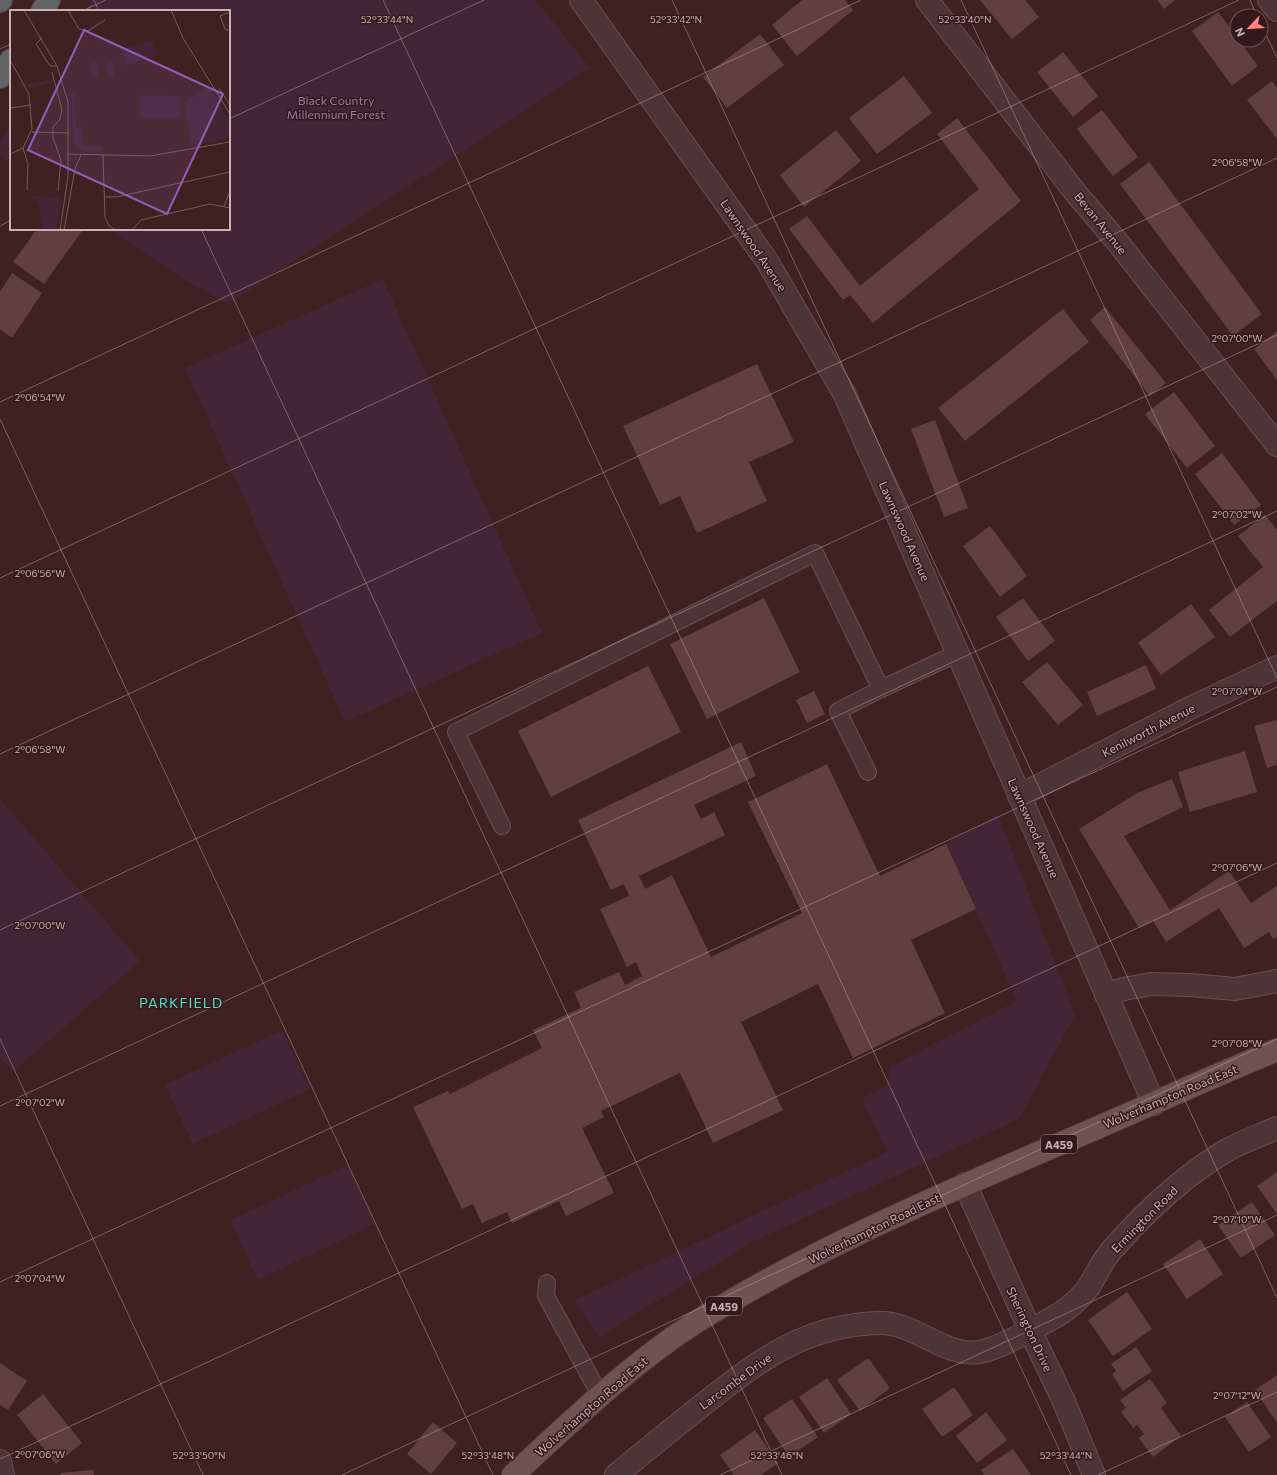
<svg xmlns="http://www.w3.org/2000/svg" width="1277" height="1475" font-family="Commissioner,sans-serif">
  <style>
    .green { fill: #432635 }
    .building { fill: #613f40 }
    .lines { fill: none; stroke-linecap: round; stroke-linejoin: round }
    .service-casing { stroke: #695050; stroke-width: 18 }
    .minor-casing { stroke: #695050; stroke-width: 24 }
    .primary-casing { stroke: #573e3e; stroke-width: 24 }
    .trunk-casing { stroke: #563d3d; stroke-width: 24 }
    .service { stroke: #4e3535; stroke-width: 16 }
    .minor { stroke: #4e3535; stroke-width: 22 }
    .primary { stroke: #6f5353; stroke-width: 22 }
    .trunk { stroke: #606464; stroke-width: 22 }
    .ticks { fill: none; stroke: #cab1b1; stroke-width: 1; stroke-opacity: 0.45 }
    .labels { text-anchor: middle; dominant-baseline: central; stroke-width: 3; stroke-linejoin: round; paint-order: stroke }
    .shield { fill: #331a1a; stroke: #9d8484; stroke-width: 1 }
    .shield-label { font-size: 11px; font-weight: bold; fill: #cab1b1 }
    .park-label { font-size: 12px; fill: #9b7cac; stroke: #331a1a }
    .street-label { font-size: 12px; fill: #cab1b1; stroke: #331a1a }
    .quarter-label { font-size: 14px; letter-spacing: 1px; fill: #57dec9; stroke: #331a1a }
    .inset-road { fill: none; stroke: #775b5b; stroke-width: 1 }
    .view { fill: #975bba; fill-opacity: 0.15; stroke: #975bba; stroke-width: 2 }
    .inset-edge { fill: none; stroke: #cab1b1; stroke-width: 2 }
    .ticks-label { font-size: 10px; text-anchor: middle; fill: #cab1b1; stroke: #331a1a; stroke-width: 3; stroke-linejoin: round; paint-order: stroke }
  </style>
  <rect width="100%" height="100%" fill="#3f2122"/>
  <g class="green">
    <path d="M 92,0 L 536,0 L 590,68 L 228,304 L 183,279 L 109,229 L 229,229 L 229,11 L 85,11 Z"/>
    <path d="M 11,124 L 11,162 L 0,155 L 0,141 Z"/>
    <path d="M 383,279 L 542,633 L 345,722 L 185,368 Z"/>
    <path d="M 0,799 L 140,961 L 13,1072 L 0,1057 Z"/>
    <path d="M 998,815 L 1075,1015 L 1019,1119 L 752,1242 L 599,1337 L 574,1301 L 887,1152 L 862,1099 L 887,1085 L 891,1066 L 1017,1001 L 946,844 Z"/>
    <path d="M 282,1030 L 310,1089 L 193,1144 L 165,1085 Z"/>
    <path d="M 347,1165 L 375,1224 L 258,1280 L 230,1221 Z"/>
  </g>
  <g class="building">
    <path d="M 802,0 L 845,0 L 853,10 L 797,56 L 772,25 Z"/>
    <path d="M 980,0 L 1025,0 L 1039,17 L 1012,39 Z"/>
    <path d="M 1157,0 L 1175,0 L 1164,9 Z"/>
    <path d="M 1218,12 L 1237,37 L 1237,40 L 1239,40 L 1258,66 L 1232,86 L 1192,31 Z"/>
    <path d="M 760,34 L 784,65 L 727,108 L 703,77 Z"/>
    <path d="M 1063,52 L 1098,96 L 1073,117 L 1037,72 Z"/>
    <path d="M 904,76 L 932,113 L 877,154 L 849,118 Z"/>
    <path d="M 1272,81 L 1277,88 L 1277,139 L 1247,100 Z"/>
    <path d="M 1102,110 L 1138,157 L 1113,176 L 1077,129 Z"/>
    <path d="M 957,118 L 1021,201 L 873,323 L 850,295 L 843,300 L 789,229 L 807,216 L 860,286 L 979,189 L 937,134 Z"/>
    <path d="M 836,130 L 861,161 L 804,207 L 780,175 Z"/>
    <path d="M 1149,162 L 1262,314 L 1233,336 L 1120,184 Z"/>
    <path d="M 37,229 L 79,229 L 82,231 L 44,284 L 13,262 Z"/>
    <path d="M 12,273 L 42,293 L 12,338 L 0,329 L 0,292 Z"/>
    <path d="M 1105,307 L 1166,383 L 1150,396 L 1090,320 Z"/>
    <path d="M 1063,309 L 1089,342 L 965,441 L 938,408 Z"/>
    <path d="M 1277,331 L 1277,380 L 1254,349 Z"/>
    <path d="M 757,364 L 794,442 L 749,462 L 767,501 L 697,533 L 680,496 L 660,505 L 623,426 Z"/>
    <path d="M 1174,392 L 1215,446 L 1187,468 L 1145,414 Z"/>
    <path d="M 935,420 L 968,508 L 944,517 L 911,429 Z"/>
    <path d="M 1222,453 L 1261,505 L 1234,525 L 1195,474 Z"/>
    <path d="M 1265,515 L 1277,530 L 1277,601 L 1230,637 L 1209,610 L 1263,567 L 1238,536 Z"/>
    <path d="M 990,526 L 1027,576 L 1000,597 L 963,546 Z"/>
    <path d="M 764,598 L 800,672 L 707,719 L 670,644 Z"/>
    <path d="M 1023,598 L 1055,641 L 1028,661 L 996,617 Z"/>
    <path d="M 1191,604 L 1215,637 L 1161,675 L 1138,643 Z"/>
    <path d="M 1047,662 L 1083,705 L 1058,725 L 1022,682 Z"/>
    <path d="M 1146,665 L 1156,689 L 1097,716 L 1087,692 Z"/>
    <path d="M 648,666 L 681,732 L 551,797 L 518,731 Z"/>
    <path d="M 814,691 L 825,714 L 807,723 L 796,700 Z"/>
    <path d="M 1277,720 L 1277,765 L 1267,768 L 1254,726 Z"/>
    <path d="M 741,742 L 756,776 L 694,805 L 701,819 L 714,812 L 725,835 L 639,876 L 645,889 L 672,875 L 711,957 L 802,913 L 748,802 L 827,764 L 880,876 L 946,844 L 976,909 L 911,940 L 945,1013 L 853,1058 L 818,984 L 741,1022 L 783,1110 L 713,1143 L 680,1073 L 601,1111 L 604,1117 L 582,1128 L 614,1193 L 566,1216 L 559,1201 L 512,1223 L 507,1212 L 482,1223 L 473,1204 L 462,1209 L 413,1107 L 448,1091 L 450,1094 L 542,1048 L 533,1030 L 581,1008 L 574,992 L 619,972 L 625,985 L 642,976 L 636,962 L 627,967 L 600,909 L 629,896 L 624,884 L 611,890 L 578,820 Z"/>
    <path d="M 1245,751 L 1257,792 L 1190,812 L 1178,772 Z"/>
    <path d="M 1172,779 L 1183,807 L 1124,836 L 1170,910 L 1229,871 L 1251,903 L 1277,886 L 1277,937 L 1273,939 L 1269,932 L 1244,948 L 1219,908 L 1166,942 L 1153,921 L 1139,928 L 1079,829 L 1139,792 Z"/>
    <path d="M 1277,1172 L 1277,1214 L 1257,1186 Z"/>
    <path d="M 1252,1202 L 1275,1235 L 1241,1258 L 1218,1225 Z"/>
    <path d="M 1200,1239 L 1223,1274 L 1187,1299 L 1163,1264 Z"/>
    <path d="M 1127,1292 L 1152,1329 L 1113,1356 L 1088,1320 Z"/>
    <path d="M 1136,1347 L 1152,1371 L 1123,1391 L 1112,1374 L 1116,1371 L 1111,1364 Z"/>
    <path d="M 868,1358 L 890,1388 L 860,1411 L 837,1380 Z"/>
    <path d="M 0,1363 L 27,1381 L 8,1410 L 0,1405 Z"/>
    <path d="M 1277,1375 L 1277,1423 L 1255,1390 Z"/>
    <path d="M 827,1378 L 851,1414 L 824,1433 L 799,1397 Z"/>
    <path d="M 1150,1379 L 1167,1403 L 1161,1408 L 1181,1436 L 1153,1457 L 1139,1438 L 1144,1434 L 1137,1425 L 1133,1428 L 1121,1412 L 1126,1408 L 1120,1400 Z"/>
    <path d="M 954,1387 L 973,1415 L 942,1437 L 922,1409 Z"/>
    <path d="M 43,1394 L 82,1443 L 56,1464 L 17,1415 Z"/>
    <path d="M 792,1399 L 818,1437 L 789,1457 L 763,1418 Z"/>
    <path d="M 1247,1402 L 1271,1437 L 1249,1452 L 1225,1417 Z"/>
    <path d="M 986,1412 L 1007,1440 L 977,1463 L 956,1436 Z"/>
    <path d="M 433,1422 L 457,1443 L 431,1474 L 407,1454 Z"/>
    <path d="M 755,1430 L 778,1463 L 761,1475 L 734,1475 L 720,1455 Z"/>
    <path d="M 1013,1449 L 1031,1475 L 984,1475 L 981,1470 Z"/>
    <path d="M 93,1470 L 94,1475 L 61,1475 L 60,1473 Z"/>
  </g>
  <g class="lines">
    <g class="service-casing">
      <g id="service">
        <path d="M 868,772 L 838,711 L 881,689"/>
        <path d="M 502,826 L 456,732 L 815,553 L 881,689 L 958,653"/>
        <path d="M 547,1283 L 546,1296 L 600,1395"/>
      </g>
    </g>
    <g class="minor-casing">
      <g id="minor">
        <path d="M 581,0 L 767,261 L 845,395 L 1154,1104"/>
        <path d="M 927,0 L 1075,192 L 1119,244 L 1277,445"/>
        <path d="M 1269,0 L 1277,10"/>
        <path d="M 1019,796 L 1192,707 L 1277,667"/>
        <path d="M 1106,995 L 1124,989 L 1151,984 L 1190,985 L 1235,989 L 1277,981"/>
        <path d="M 965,1184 L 1030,1330 L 1065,1404 L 1094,1475"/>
        <path d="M 0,1461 L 3,1475"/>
        <path d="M 616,1475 C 644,1452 672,1429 700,1407 C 757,1362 804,1324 881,1323 C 916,1323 944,1357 979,1352 C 994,1350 1017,1337 1031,1330 C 1053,1318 1072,1309 1088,1288 C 1096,1276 1102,1261 1111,1251 C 1145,1212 1184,1175 1229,1149 C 1244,1141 1261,1135 1277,1128"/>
      </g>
    </g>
    <g class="primary-casing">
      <path id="primary" d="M 513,1475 C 572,1421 629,1365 696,1322 C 810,1251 935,1197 1057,1145 C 1131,1114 1203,1080 1277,1050"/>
    </g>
    <g class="trunk-casing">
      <g id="trunk">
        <path d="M 0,1 L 1,0"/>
        <path d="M 42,11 L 49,0"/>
        <path d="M 0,77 L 11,60"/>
      </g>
    </g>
    <use href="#service" class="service"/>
    <use href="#minor" class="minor"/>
    <use href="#primary" class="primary"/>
    <use href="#trunk" class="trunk"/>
  </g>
  <path class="ticks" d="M 94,0 L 99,11M 383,0 L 1071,1475M 672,0 L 1277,1298M 961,0 L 1277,678M 1250,0 L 1257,16M 82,11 L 106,0M 1261,24 L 1277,58M 0,49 L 11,44M 229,119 L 484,0M 0,226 L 11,220M 201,229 L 782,1475M 0,402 L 861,0M 0,419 L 493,1475M 0,578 L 1239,0M 0,754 L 1277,158M 0,930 L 1277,335M 0,1039 L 203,1475M 0,1106 L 1277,511M 0,1282 L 1277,687M 0,1459 L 1277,863M 342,1475 L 1277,1039M 720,1475 L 1277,1215M 1098,1475 L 1277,1392"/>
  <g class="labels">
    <g class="shield">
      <rect x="1041" y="1135" width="36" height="18" rx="3"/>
      <rect x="706" y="1297" width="36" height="18" rx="3"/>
    </g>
    <g class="shield-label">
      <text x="1059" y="1144">A459</text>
      <text x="724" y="1306">A459</text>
    </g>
    <g class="park-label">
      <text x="336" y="100">Black Country<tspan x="336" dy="14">Millennium Forest</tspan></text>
    </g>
    <g class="street-label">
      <text transform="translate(1101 223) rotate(51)">Bevan Avenue</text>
      <text transform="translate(754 245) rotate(56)">Lawnswood Avenue</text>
      <text transform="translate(905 531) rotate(66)">Lawnswood Avenue</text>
      <text transform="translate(1148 730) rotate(-27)">Kenilworth Avenue</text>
      <text transform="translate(1034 828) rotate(66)">Lawnswood Avenue</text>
      <text transform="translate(1170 1096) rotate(-23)">Wolverhampton Road East</text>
      <text transform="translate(1144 1219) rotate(-45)">Ermington Road</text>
      <text transform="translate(874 1228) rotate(-26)">Wolverhampton Road East</text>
      <text transform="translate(1030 1329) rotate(65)">Sherington Drive</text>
      <text transform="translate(735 1381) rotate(-36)">Larcombe Drive</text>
      <text transform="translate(591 1406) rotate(-41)">Wolverhampton Road East</text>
    </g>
    <g class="quarter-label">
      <text x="181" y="1002">PARKFIELD</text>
    </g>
  </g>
  <g transform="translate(10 10)">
    <rect width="220" height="220" fill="#3f2122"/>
    <path d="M 143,30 L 147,46 L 116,55 L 111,38 ZM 81,52 L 88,52 L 88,66 L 81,66 ZM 97,52 L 104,52 L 104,66 L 97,66 ZM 42,69 L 44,73 L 20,78 L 17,74 ZM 199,77 L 220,111 L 220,127 L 181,137 L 174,92 ZM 65,81 L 66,117 L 72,117 L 74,136 L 92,136 L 92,142 L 70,141 L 63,131 L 61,82 ZM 130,85 L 170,86 L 170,108 L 130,108 ZM 18,186 L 48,187 L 51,191 L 46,220 L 33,220 L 28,193 Z" fill="#432635"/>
    <path class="inset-road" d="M 14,0 L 47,56 L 58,92 L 58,167 L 50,220M 58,0 L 69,19 L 78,21 L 95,10M 161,0 L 173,28 L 220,104M 220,2 L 210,6 L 215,19 L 220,21M 32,28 L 26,34 L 40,56 L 47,56M 0,50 L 19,84 L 22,119 L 13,138 L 0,144M 42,62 L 52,100 L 50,109 L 43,117 L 43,128 L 51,150 L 48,181M 209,78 L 220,95M 0,98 L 21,95M 22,122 L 59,123M 13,138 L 18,154 L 17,180M 58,144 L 140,146 L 220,132M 93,145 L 95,207 L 99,216 L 106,220M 94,187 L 106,187 L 220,162M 214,196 L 220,181M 54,220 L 65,159 L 71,145M 122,220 L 131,210 L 200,194 L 220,198"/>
    <path class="view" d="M 74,20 L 213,84 L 157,204 L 18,140 Z"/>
    <rect width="220" height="220" class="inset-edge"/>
  </g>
  <g class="ticks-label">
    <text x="387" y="23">52°33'44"N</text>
    <text x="676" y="23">52°33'42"N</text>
    <text x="965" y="23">52°33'40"N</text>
    <text x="1237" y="166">2°06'58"W</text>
    <text x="1237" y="342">2°07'00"W</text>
    <text x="40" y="401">2°06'54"W</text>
    <text x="1237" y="518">2°07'02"W</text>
    <text x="40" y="577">2°06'56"W</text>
    <text x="1237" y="695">2°07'04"W</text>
    <text x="40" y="753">2°06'58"W</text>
    <text x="1237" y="871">2°07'06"W</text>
    <text x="40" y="929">2°07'00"W</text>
    <text x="1237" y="1047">2°07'08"W</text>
    <text x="40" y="1106">2°07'02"W</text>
    <text x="1237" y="1223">2°07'10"W</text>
    <text x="40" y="1282">2°07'04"W</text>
    <text x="1237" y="1399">2°07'12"W</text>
    <text x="40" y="1458">2°07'06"W</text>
    <text x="199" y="1459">52°33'50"N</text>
    <text x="488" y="1459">52°33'48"N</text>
    <text x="777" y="1459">52°33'46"N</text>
    <text x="1066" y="1459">52°33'44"N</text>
  </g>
  <g transform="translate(1249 28) rotate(245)"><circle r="19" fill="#331a1a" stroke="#6f5656"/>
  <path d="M0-3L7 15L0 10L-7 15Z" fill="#ff8381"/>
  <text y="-6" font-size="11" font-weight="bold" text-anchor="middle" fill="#cab1b1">N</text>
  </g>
</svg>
